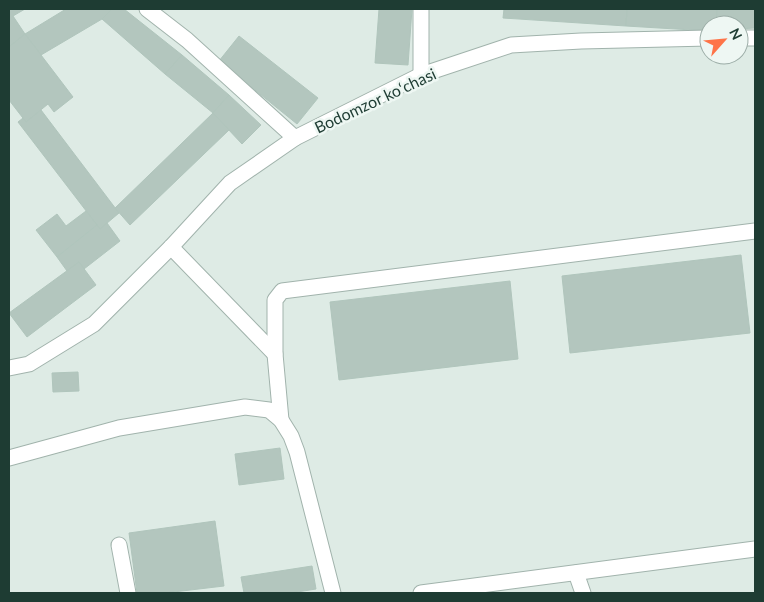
<svg xmlns="http://www.w3.org/2000/svg" width="764" height="602" font-family="Lato,sans-serif">
  <style>
    .building { fill: #b3c6be; stroke: #b0c5bc }
    .lines { fill: none; stroke-linecap: round; stroke-linejoin: round }
    .service-casing { stroke: #a1b3ac; stroke-width: 17 }
    .minor-casing { stroke: #a1b3ac; stroke-width: 17 }
    .service { stroke: #fff; stroke-width: 15 }
    .minor { stroke: #fff; stroke-width: 15 }
    .labels { text-anchor: middle; dominant-baseline: central; stroke-width: 5; stroke-linejoin: round; paint-order: stroke }
    .street-label { font-size: 16px; fill: #1e3c33; stroke: #eef7f3 }
  </style>
  <rect width="100%" height="100%" fill="#deebe5"/>
  <g class="building">
    <path d="M 9,9 L 25,9 L 13,16 L 25,34 L 9,47 Z"/>
    <path d="M 66,9 L 112,9 L 102,19 L 41,55 L 25,34 Z"/>
    <path d="M 112,9 L 124,9 L 182,55 L 165,74 L 102,19 Z"/>
    <path d="M 379,9 L 412,9 L 408,65 L 375,63 Z"/>
    <path d="M 504,9 L 627,9 L 626,26 L 503,18 Z"/>
    <path d="M 627,9 L 717,9 L 716,25 L 709,25 L 709,31 L 626,26 Z"/>
    <path d="M 717,9 L 755,9 L 755,28 L 739,29 L 739,25 L 716,25 Z"/>
    <path d="M 25,34 L 73,97 L 54,112 L 48,104 L 26,122 L 9,100 L 9,47 Z"/>
    <path d="M 239,36 L 318,98 L 297,124 L 219,61 Z"/>
    <path d="M 182,55 L 229,95 L 213,113 L 165,74 Z"/>
    <path d="M 229,95 L 261,125 L 242,144 L 213,113 Z"/>
    <path d="M 41,110 L 119,213 L 100,229 L 18,122 L 23,118 L 26,122 Z"/>
    <path d="M 213,113 L 229,130 L 130,225 L 115,208 Z"/>
    <path d="M 86,211 L 97,225 L 57,257 L 36,230 L 57,214 L 66,226 Z"/>
    <path d="M 107,223 L 120,241 L 84,269 L 79,262 L 67,271 L 57,257 L 97,225 L 100,229 Z"/>
    <path d="M 741,255 L 750,333 L 570,353 L 562,276 Z"/>
    <path d="M 79,262 L 96,285 L 27,337 L 9,313 Z"/>
    <path d="M 510,281 L 518,359 L 339,380 L 330,302 Z"/>
    <path d="M 78,372 L 79,391 L 53,392 L 52,373 Z"/>
    <path d="M 280,448 L 284,479 L 239,485 L 235,454 Z"/>
    <path d="M 215,521 L 224,586 L 165,593 L 137,593 L 129,533 Z"/>
    <path d="M 312,566 L 316,589 L 291,593 L 244,593 L 241,577 Z"/>
  </g>
  <g class="lines">
    <g class="service-casing">
      <g id="service">
        <path d="M 171,247 L 275,354"/>
        <path d="M 281,420 L 275,354 L 275,300 L 282,291 L 755,231"/>
        <path d="M 9,458 L 119,428 L 245,407 L 269,410 L 281,420 L 291,436 L 297,452 L 333,593"/>
        <path d="M 119,545 L 128,593"/>
        <path d="M 576,573 L 583,593"/>
        <path d="M 421,593 L 755,549"/>
      </g>
    </g>
    <g class="minor-casing">
      <g id="minor">
        <path d="M 147,9 L 187,40 L 295,138 L 421,75 L 511,45 L 581,41 L 709,38"/>
        <path d="M 739,38 L 755,38"/>
        <path d="M 421,75 L 421,9"/>
        <path d="M 9,368 L 29,364 L 94,324 L 171,247 L 230,183 L 295,138"/>
      </g>
    </g>
    <use href="#service" class="service"/>
    <use href="#minor" class="minor"/>
  </g>
  <g class="labels">
    <g class="street-label">
      <text transform="translate(375 100) rotate(-25)">Bodomzor koʻchasi</text>
    </g>
  </g>
  <rect width="764" height="602" fill="none" stroke="#1e3c33" stroke-width="20"/>
  <g transform="translate(724 40) rotate(63)"><circle r="24" fill="#eef7f3" stroke="#9baca6"/>
  <path d="M0-4L9 19L0 12L-9 19Z" fill="#fe7448"/>
  <text y="-8" font-size="14" font-weight="bold" text-anchor="middle" fill="#1e3c33">N</text>
  </g>
</svg>
